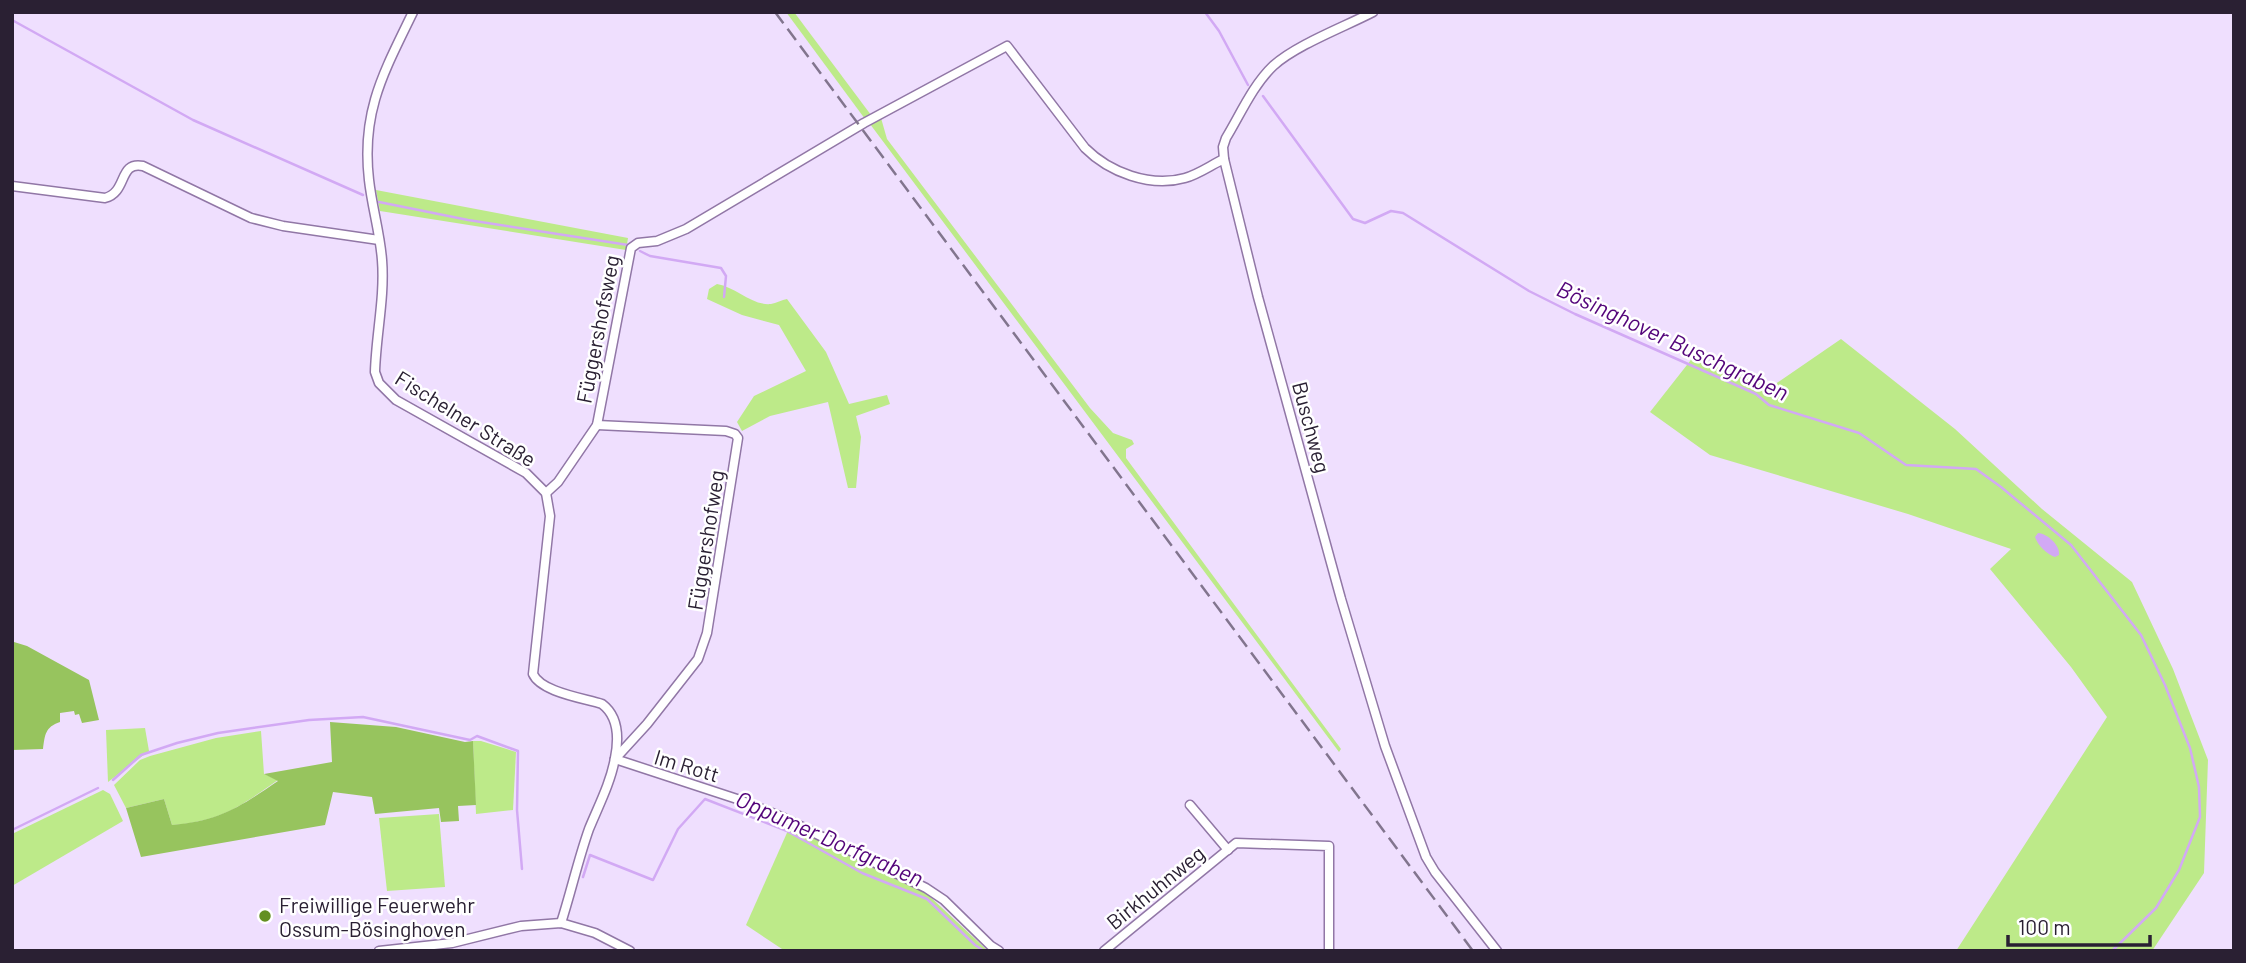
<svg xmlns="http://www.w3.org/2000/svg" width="2246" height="963" font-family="Barlow,sans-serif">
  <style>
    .green { fill: #bdea89 }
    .forest { fill: #97c45e }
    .water { fill: #d2a9f4 }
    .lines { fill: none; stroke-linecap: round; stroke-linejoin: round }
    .stream { stroke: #d2a9f4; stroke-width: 2.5 }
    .street-casing { stroke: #9177a6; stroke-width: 11 }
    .street { stroke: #fff; stroke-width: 8 }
    .rail { stroke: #82758e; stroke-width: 2.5; stroke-dasharray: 14 7; stroke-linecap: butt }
    .poi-dot { fill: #638f21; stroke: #fff; stroke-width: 2.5 }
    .labels { text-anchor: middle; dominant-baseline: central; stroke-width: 5; stroke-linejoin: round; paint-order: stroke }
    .street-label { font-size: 21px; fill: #2a2033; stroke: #fff }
    .poi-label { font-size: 21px; fill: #2a2033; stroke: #fff; text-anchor: start }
    .water-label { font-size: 23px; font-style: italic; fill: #53047a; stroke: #fff }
  </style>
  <rect width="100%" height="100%" fill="#efdffe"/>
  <g class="green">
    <path d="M 786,12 L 794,12 L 871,115 L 865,119 Z"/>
    <path d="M 881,118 L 887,139 L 1090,408 L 1113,433 L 1132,440 L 1134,444 L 1126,449 L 1126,458 L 1341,749 L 1339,752 L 870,124 Z"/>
    <path d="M 376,190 L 628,238 L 626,250 L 380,211 Z"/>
    <path d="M 717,284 C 736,287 752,306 771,304 C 776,303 782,300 787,299 L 826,352 L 849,404 L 887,395 L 890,404 L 856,416 L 861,437 L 856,488 L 848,488 L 828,402 L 770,416 L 742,431 L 737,422 L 754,396 L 806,371 L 779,325 L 742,315 L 707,299 L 709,289 Z"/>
    <path d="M 1841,339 L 1955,429 L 2042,509 L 2132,582 L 2173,669 L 2208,760 L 2204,873 L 2152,951 L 1956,951 L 2107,717 L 2071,667 L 1990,569 L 2011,549 L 1908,514 L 1710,455 L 1650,412 L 1694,356 L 1740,377 L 1771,387 Z"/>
    <path d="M 145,728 L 149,751 L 108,782 L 106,730 Z"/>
    <path d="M 261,731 L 264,774 L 278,780 C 239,807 221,821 172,825 L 164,799 L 126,808 L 114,785 L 140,760 L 150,756 L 216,738 Z"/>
    <path d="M 473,741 L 481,741 L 516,752 L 513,810 L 476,814 Z"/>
    <path d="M 103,790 L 110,794 L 123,821 L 12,886 L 12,834 Z"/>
    <path d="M 439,814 L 445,887 L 387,891 L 379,818 Z"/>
    <path d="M 790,826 L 925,892 L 988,951 L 785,951 L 746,925 Z"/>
  </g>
  <g class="forest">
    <path d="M 14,642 L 27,646 L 89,680 L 99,720 L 82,723 L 79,714 L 75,715 L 74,711 L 60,713 L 60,722 C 45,727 45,735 43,749 L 12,750 Z"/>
    <path d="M 330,722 L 396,727 L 465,742 L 473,741 L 476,805 L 458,806 L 459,821 L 441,822 L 439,808 L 375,814 L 372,797 L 333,792 L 325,825 L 141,857 L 126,808 L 164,799 L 172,825 C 219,821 240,807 278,781 L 264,774 L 332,762 Z"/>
  </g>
  <path class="water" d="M 2038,533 C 2048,534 2060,545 2059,555 L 2055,557 C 2047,554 2038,546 2035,537 Z"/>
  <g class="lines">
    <g class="stream">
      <path d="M 1205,12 L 1219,31 L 1248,85"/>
      <path d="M 12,20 L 193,120 L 363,195"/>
      <path d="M 1263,96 L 1353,219 L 1365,223 L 1391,211 L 1403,213 L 1529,291 L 1575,314 L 1756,394 L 1769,405 L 1859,433 L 1906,465 L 1976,469 L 2001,487 L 2071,545 L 2141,635 L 2165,685 L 2190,748 L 2199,787 L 2200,817 L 2179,870 L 2156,908 L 2112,951"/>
      <path d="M 379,202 L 468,220 L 628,245"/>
      <path d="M 640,251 L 650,256 L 721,268 L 726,276 L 724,297"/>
      <path d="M 113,780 L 141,755 L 177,743 L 218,733 L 309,720 L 363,717 L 470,740 L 477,736 L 518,751 L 517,810 L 522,869"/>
      <path d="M 12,830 L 98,788"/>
      <path d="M 583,877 L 590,855 L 653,880 L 678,829 L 705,799 L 787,831 L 862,873 L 927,899 L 975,945 L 984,951"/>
    </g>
    <g class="street-casing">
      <g id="street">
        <path d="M 413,12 C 384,72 361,111 369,180 C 372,207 380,233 382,260 C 385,297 376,335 375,372 L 379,383 L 396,400 L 526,473 L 546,493 L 550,516 L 533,674 C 541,692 583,698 602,704 C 618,716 619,738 615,758 C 611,782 598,807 589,829 C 578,860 571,892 561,923"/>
        <path d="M 1224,159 L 1223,147 L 1226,138 C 1240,115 1253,85 1273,66 C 1296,45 1344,27 1373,12"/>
        <path d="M 12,186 L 105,198 C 128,192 118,161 143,166 L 251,218 L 283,226 L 379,240"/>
        <path d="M 597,425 L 726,431 L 735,434 L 738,438 L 707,633 L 698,659 L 647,724 L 615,759"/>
        <path d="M 546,493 L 558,482 L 597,425 L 631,248 L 638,243 L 657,241 L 686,229 L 864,123 L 1007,46 L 1085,148 C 1109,172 1150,188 1185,178 C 1199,174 1211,165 1224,159 L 1258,297 L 1341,599 L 1385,746 L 1426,857 L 1435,872 L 1497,951"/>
        <path d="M 615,759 L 737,799 L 782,817 L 926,888 L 944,900 L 991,946 L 999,951"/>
        <path d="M 1190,805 L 1228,850"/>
        <path d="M 379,951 L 452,943 L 521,926 L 561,923 L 595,933 L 630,951"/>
        <path d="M 1104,951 L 1236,843 L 1329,846 L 1329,951"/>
      </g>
    </g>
    <use href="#street" class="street"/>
    <path class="rail" d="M 775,12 L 1473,951"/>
  </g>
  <circle class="poi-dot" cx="265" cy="916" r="7"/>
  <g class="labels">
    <g class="street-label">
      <text transform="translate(597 329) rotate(-79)">Függershofsweg</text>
      <text transform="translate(466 418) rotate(32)">Fischelner Straße</text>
      <text transform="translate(1312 427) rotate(75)">Buschweg</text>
      <text transform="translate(705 540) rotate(-81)">Függershofweg</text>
      <text transform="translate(687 765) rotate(17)">Im Rott</text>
      <text transform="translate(1155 887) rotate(-39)">Birkhuhnweg</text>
    </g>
    <g class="poi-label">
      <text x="279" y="904">Freiwillige Feuerwehr<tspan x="279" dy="24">Ossum-Bösinghoven</tspan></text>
    </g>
    <g class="water-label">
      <text transform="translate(1673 340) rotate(25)">Bösinghover Buschgraben</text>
      <text transform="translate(830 838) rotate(24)">Oppumer Dorfgraben</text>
    </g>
  </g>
  <rect width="2246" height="963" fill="none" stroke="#2a2033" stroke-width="28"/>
  <path d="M2008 935v10h142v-10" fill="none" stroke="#2a2033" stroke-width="3.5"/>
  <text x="2018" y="935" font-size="21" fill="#2a2033" stroke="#ffffff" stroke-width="5" paint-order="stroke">100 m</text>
</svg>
